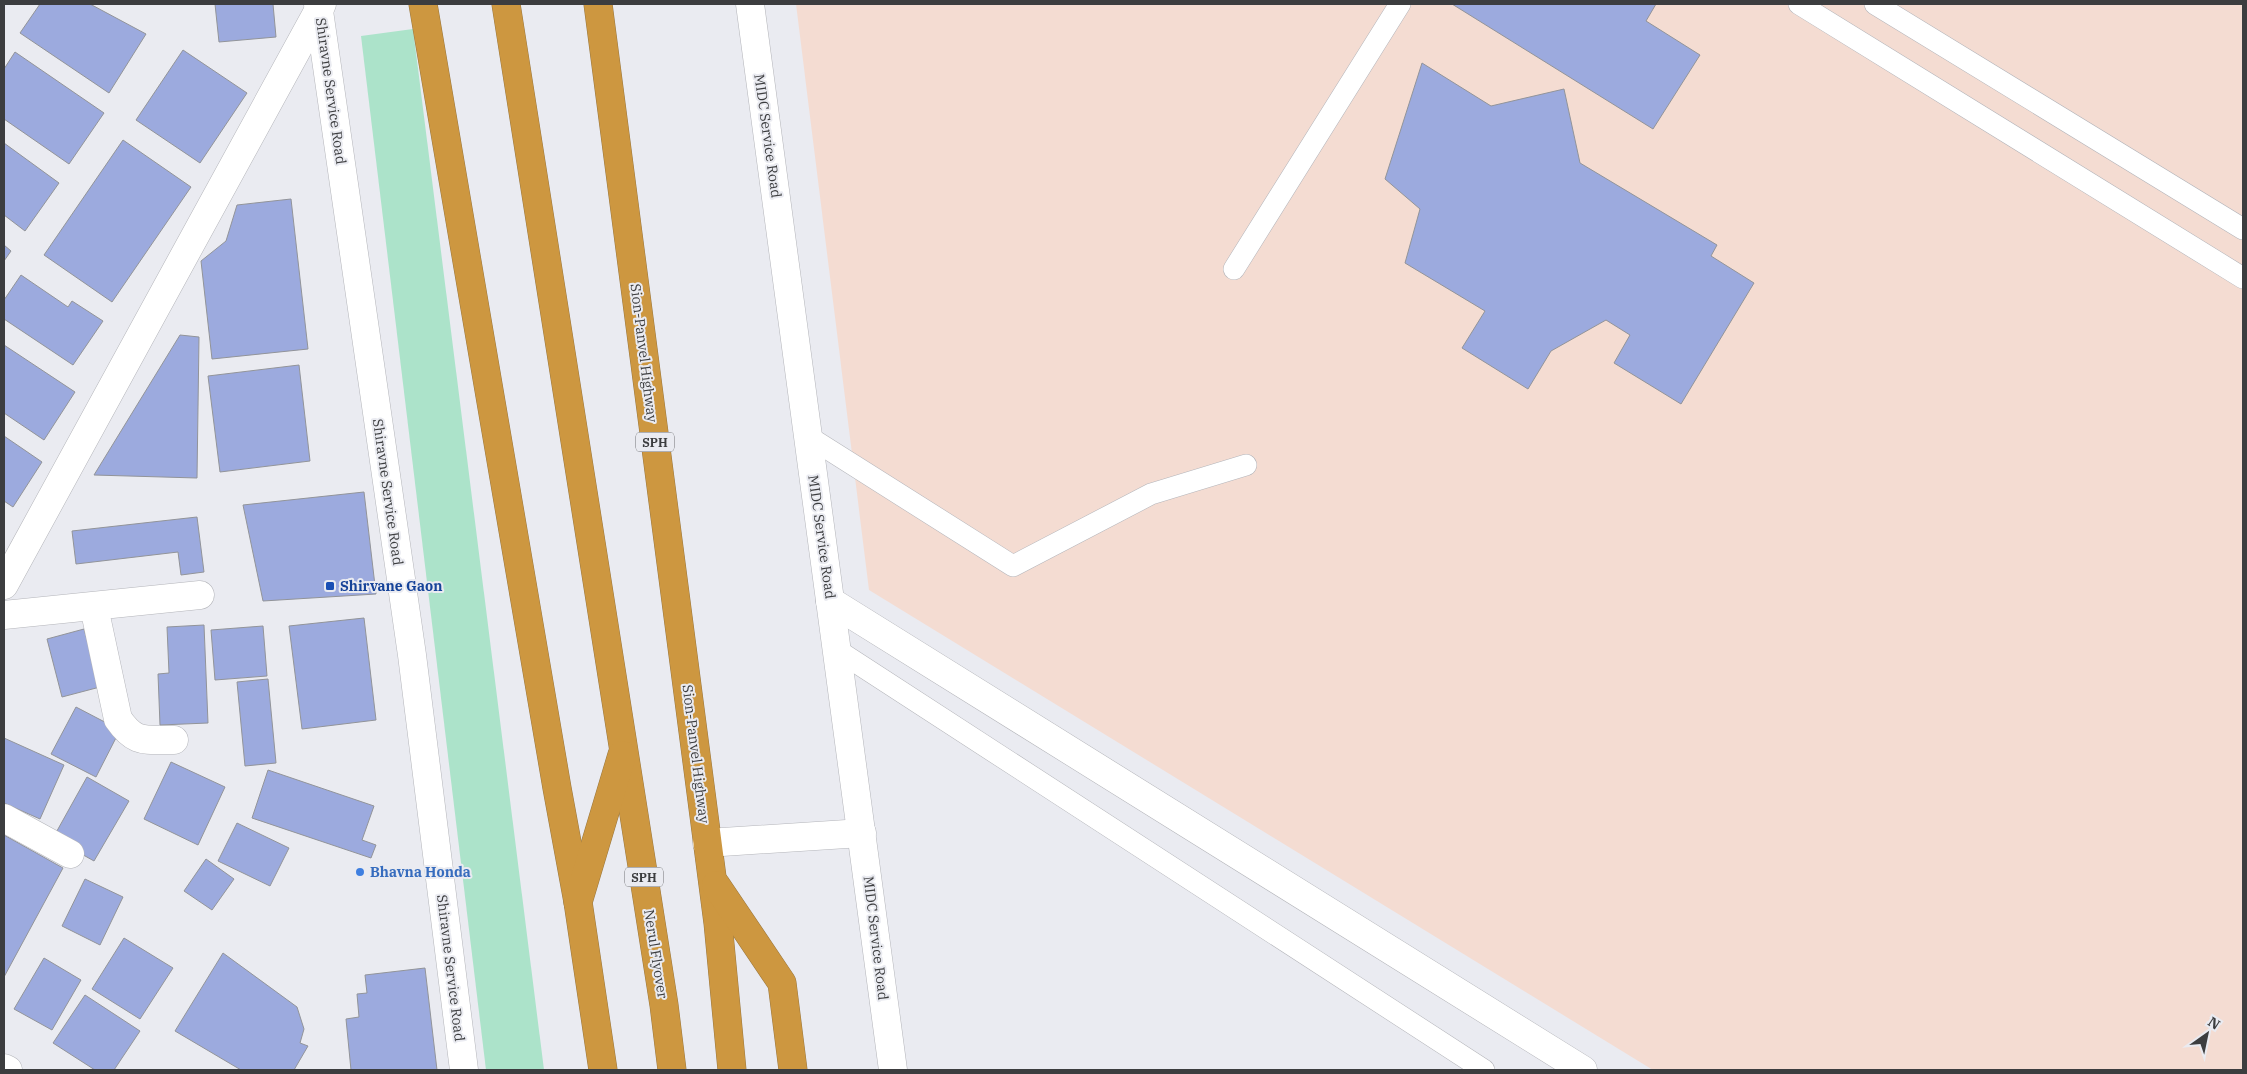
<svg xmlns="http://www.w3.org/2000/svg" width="2247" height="1074" font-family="'IBM Plex Serif',serif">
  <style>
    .commercial { fill: #f4dcd2 }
    .green { fill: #ace3ca }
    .building { fill: #9caade; stroke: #929499 }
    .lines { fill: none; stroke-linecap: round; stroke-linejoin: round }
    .service-casing { stroke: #b4b5ba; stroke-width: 22 }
    .minor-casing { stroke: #b4b5ba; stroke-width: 29 }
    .tertiary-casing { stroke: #b4b5ba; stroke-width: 29 }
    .motorway-casing { stroke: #9a7840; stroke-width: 29 }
    .service { stroke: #fff; stroke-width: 21 }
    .minor { stroke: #fff; stroke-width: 28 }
    .tertiary { stroke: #fff; stroke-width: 28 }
    .motorway { stroke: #cd9740; stroke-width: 28 }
    .transit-dot { fill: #1a4fb4; stroke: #eaebf1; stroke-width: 2 }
    .shop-dot { fill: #3f7fe0; stroke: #eaebf1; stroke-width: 2 }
    .labels { text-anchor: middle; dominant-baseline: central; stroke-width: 4; stroke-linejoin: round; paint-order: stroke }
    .shield { fill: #eaebf1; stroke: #707174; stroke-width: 1 }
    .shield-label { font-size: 12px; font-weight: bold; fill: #3c3d3f }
    .street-label { font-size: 14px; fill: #3c3d3f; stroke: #eaebf1 }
    .transit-label { font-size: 14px; font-weight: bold; fill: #164399; stroke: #eaebf1; text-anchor: start }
    .shop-label { font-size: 14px; font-weight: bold; fill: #366cbe; stroke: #eaebf1; text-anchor: start }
  </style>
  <rect width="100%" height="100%" fill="#eaebf1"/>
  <path class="commercial" d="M 796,4 L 2243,4 L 2243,1070 L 1653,1070 L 869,590 Z"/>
  <path class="green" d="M 413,29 L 544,1070 L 486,1070 L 361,36 Z"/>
  <g class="building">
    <path d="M 40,4 L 90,4 L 146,34 L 109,93 L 20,33 Z"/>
    <path d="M 215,4 L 273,4 L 276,37 L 219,42 Z"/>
    <path d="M 1452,4 L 1656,4 L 1646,21 L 1700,55 L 1653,129 Z"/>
    <path d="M 183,50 L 247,93 L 200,163 L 136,120 Z"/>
    <path d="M 15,52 L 104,113 L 69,164 L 4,119 L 4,69 Z"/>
    <path d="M 1422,63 L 1491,106 L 1564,89 L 1580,163 L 1717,245 L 1711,256 L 1754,283 L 1681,404 L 1614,363 L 1630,335 L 1606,320 L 1551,351 L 1528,389 L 1462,348 L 1485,311 L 1405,263 L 1420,209 L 1385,179 Z"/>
    <path d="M 123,140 L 191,187 L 112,302 L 44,255 Z"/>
    <path d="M 4,143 L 59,183 L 25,231 L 4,215 Z"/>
    <path d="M 291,199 L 308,349 L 212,359 L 201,261 L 226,241 L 237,205 Z"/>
    <path d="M 4,245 L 11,251 L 4,261 Z"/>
    <path d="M 21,275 L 68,307 L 72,301 L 103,321 L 73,365 L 4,319 L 4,300 Z"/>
    <path d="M 180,335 L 199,337 L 197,478 L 94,475 Z"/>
    <path d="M 4,345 L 75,392 L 44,440 L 4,413 Z"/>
    <path d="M 299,365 L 310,461 L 220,472 L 208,376 Z"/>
    <path d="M 4,436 L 42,462 L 13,507 L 4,501 Z"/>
    <path d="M 364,492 L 376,594 L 263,601 L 243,505 Z"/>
    <path d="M 197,517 L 204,572 L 181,575 L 178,552 L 76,564 L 72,531 Z"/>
    <path d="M 364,618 L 376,720 L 302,729 L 289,626 Z"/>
    <path d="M 204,625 L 208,723 L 160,725 L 158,674 L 169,673 L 167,627 Z"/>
    <path d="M 263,626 L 267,676 L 215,680 L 211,630 Z"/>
    <path d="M 84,629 L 100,687 L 62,697 L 47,639 Z"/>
    <path d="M 268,679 L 276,763 L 245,766 L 237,682 Z"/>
    <path d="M 76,707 L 120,730 L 96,777 L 51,754 Z"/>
    <path d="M 4,738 L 64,765 L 40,819 L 4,803 Z"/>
    <path d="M 171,762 L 225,787 L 198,845 L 144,819 Z"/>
    <path d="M 268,770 L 374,806 L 362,840 L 376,845 L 371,858 L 252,818 Z"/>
    <path d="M 87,777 L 129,801 L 94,861 L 53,838 Z"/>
    <path d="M 237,823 L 289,848 L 270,886 L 218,861 Z"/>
    <path d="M 4,835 L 63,868 L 4,977 Z"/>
    <path d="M 206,859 L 234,879 L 212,910 L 184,891 Z"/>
    <path d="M 85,879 L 123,897 L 100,945 L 62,926 Z"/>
    <path d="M 124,938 L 173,968 L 140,1019 L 92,989 Z"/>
    <path d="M 223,953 L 297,1007 L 304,1029 L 300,1043 L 308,1046 L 294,1070 L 241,1070 L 175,1031 Z"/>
    <path d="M 44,958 L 81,980 L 52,1030 L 14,1009 Z"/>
    <path d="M 425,968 L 437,1070 L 351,1070 L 346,1019 L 359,1017 L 357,994 L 367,993 L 365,975 Z"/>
    <path d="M 85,995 L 140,1031 L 114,1070 L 95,1070 L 53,1043 Z"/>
  </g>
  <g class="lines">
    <g class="service-casing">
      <g id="service">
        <path d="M 1799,4 L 2243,278"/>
        <path d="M 1875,4 L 2243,229"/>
        <path d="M 1234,269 L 1400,4"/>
        <path d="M 809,437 L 1013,566 L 1151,494 L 1246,465"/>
        <path d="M 837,650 L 1484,1070"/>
      </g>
    </g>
    <g class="minor-casing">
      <g id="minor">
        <path d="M 830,601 L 1583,1070"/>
        <path d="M 94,607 L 118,719 C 136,745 145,739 174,740"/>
        <path d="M 4,615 L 200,595"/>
        <path d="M 4,818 L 70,854"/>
      </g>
    </g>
    <g class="tertiary-casing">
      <g id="tertiary">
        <path d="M 318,4 L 412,655 L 464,1070"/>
        <path d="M 750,4 L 893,1070"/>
        <path d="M 4,585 L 322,4"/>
        <path d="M 707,843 L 862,833"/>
        <path d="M 4,1068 L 8,1070"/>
      </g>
    </g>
    <g class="motorway-casing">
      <g id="motorway">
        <path d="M 423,4 L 557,788 L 578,902"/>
        <path d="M 506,4 L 664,1005 L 672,1070"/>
        <path d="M 598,4 L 718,923 L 732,1070"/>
        <path d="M 716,885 L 782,983 L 793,1070"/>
        <path d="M 603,1070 L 578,902 L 622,755"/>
      </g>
    </g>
    <use href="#service" class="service"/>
    <use href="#minor" class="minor"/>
    <use href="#tertiary" class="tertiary"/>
    <use href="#motorway" class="motorway"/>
  </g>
  <rect class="transit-dot" x="325" y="581" width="10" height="10" rx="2.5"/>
  <circle class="shop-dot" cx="360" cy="872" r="5"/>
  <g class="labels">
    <g class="shield">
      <rect x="636" y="432.5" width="38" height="19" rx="4"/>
      <rect x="625" y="867.5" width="38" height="19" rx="4"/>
    </g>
    <g class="shield-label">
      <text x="655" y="442">SPH</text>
      <text x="644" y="877">SPH</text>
    </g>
    <g class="street-label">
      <text transform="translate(331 91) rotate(82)">Shiravne Service Road</text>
      <text transform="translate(768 136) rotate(82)">MIDC Service Road</text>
      <text transform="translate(644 353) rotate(83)">Sion-Panvel Highway</text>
      <text transform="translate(388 492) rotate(82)">Shiravne Service Road</text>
      <text transform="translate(822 537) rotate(82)">MIDC Service Road</text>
      <text transform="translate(696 754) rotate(83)">Sion-Panvel Highway</text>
      <text transform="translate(876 938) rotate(83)">MIDC Service Road</text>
      <text transform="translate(656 954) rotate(81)">Nerul Flyover</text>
      <text transform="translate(451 968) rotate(83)">Shiravne Service Road</text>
    </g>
    <g class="transit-label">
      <text x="340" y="586">Shirvane Gaon</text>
    </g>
    <g class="shop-label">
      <text x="370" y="872">Bhavna Honda</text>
    </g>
  </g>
  <rect width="2247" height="1074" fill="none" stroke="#3c3d3f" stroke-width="10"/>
  <g transform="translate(2207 1034) rotate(33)" stroke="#eaebf1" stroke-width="4" paint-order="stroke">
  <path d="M0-4L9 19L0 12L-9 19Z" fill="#3c3d3f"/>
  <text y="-8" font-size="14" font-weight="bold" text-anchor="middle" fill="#3c3d3f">N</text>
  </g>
</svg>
